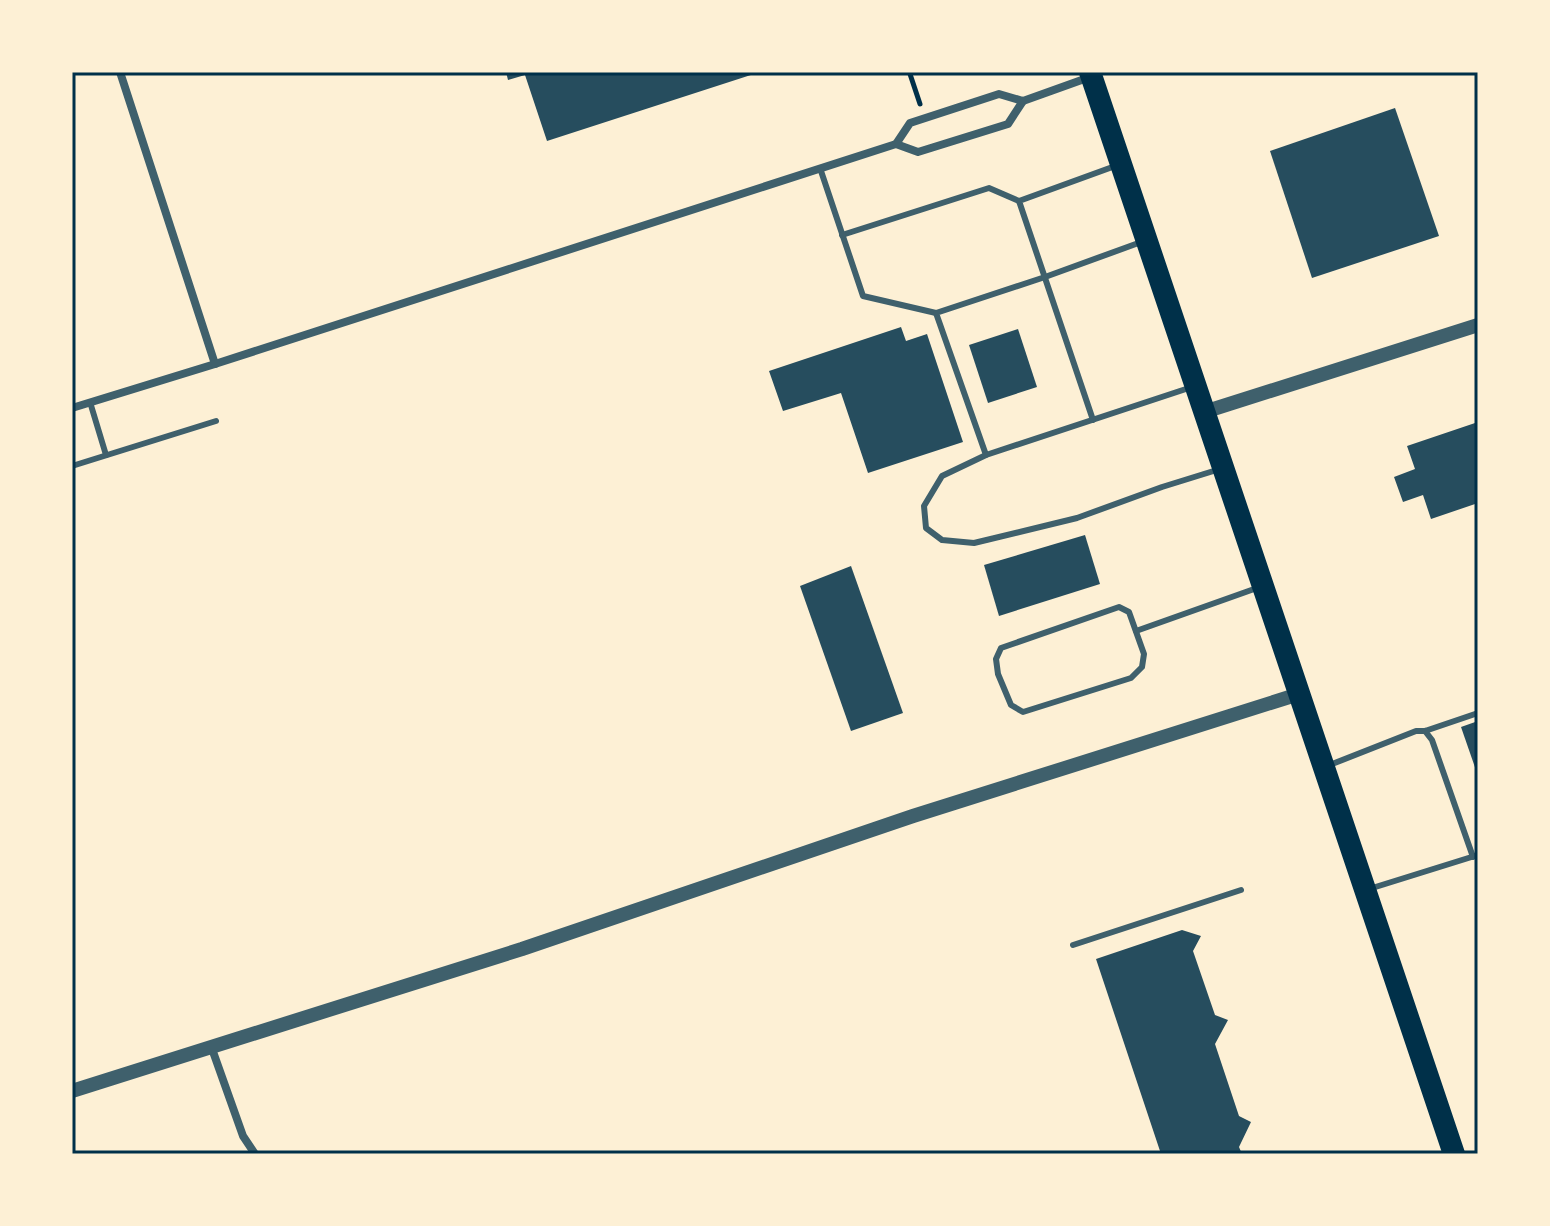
<svg xmlns="http://www.w3.org/2000/svg" width="1550" height="1226" font-family="Overpass,sans-serif">
  <style>
    .building { fill: #264d5e }
    .lines { fill: none; stroke-linecap: round; stroke-linejoin: round }
    .path { stroke: #003049; stroke-width: 5 }
    .service { stroke: #3f606c; stroke-width: 6 }
    .minor { stroke: #3f606c; stroke-width: 8 }
    .tertiary { stroke: #3f606c; stroke-width: 14 }
    .trunk { stroke: #003049; stroke-width: 22 }
    .neatline { fill: none; stroke: #003049; stroke-width: 3 }
  </style>
  <rect width="100%" height="100%" fill="#fdf0d5"/>
  <g class="building">
    <path d="M 506,72 L 757,72 L 757,73 L 547,141 L 525,75 L 508,80 Z"/>
    <path d="M 1395,108 L 1439,236 L 1312,278 L 1270,151 Z"/>
    <path d="M 901,327 L 906,341 L 927,334 L 963,442 L 868,473 L 841,393 L 783,411 L 769,371 Z"/>
    <path d="M 1018,329 L 1037,387 L 988,403 L 969,345 Z"/>
    <path d="M 1478,422 L 1478,503 L 1431,519 L 1423,495 L 1403,502 L 1394,477 L 1415,469 L 1407,446 Z"/>
    <path d="M 1085,535 L 1100,584 L 999,616 L 984,565 Z"/>
    <path d="M 851,566 L 903,713 L 851,731 L 800,586 Z"/>
    <path d="M 1478,721 L 1478,776 L 1461,727 Z"/>
    <path d="M 1182,930 L 1201,936 L 1193,951 L 1215,1015 L 1228,1020 L 1215,1044 L 1239,1116 L 1251,1122 L 1239,1147 L 1242,1154 L 1161,1154 L 1096,959 Z"/>
  </g>
  <g class="lines">
    <path class="path" d="M 910,74 L 920,104"/>
    <g class="service">
      <path d="M 820,168 L 863,296 L 936,313"/>
      <path d="M 842,235 L 989,188 L 1019,201"/>
      <path d="M 1144,241 L 1045,277 L 936,313 L 986,455 L 1192,387"/>
      <path d="M 90,402 L 106,455"/>
      <path d="M 1093,420 L 1019,201 L 1118,165"/>
      <path d="M 986,455 L 942,476 L 924,506 L 926,528 L 942,540 L 974,543 L 1077,518 L 1162,487 L 1220,469"/>
      <path d="M 72,466 L 216,421"/>
      <path d="M 1119,607 L 1129,612 L 1144,654 L 1142,667 L 1131,678 L 1023,712 L 1011,705 L 998,674 L 996,659 L 1001,648 Z"/>
      <path d="M 1136,631 L 1257,588"/>
      <path d="M 1425,731 L 1432,740 L 1473,857"/>
      <path d="M 1327,766 L 1416,731 L 1425,731 L 1478,713"/>
      <path d="M 1369,889 L 1478,855"/>
      <path d="M 1073,945 L 1241,890"/>
    </g>
    <g class="minor">
      <path d="M 120,72 L 215,364"/>
      <path d="M 896,144 L 918,152 L 1008,124 L 1023,101"/>
      <path d="M 72,408 L 215,364 L 896,144 L 910,123 L 999,94 L 1023,101 L 1090,77"/>
      <path d="M 211,1046 L 243,1136 L 255,1154"/>
    </g>
    <g class="tertiary">
      <path d="M 1204,412 L 1478,325"/>
      <path d="M 72,1091 L 522,949 L 913,816 L 1299,694"/>
    </g>
    <path class="trunk" d="M 1090,72 L 1454,1154"/>
  </g>
  <rect width="1550" height="1226" fill="none" stroke="#fdf0d5" stroke-width="148"/>
  <rect x="74" y="74" width="1402" height="1078" class="neatline"/>
</svg>
